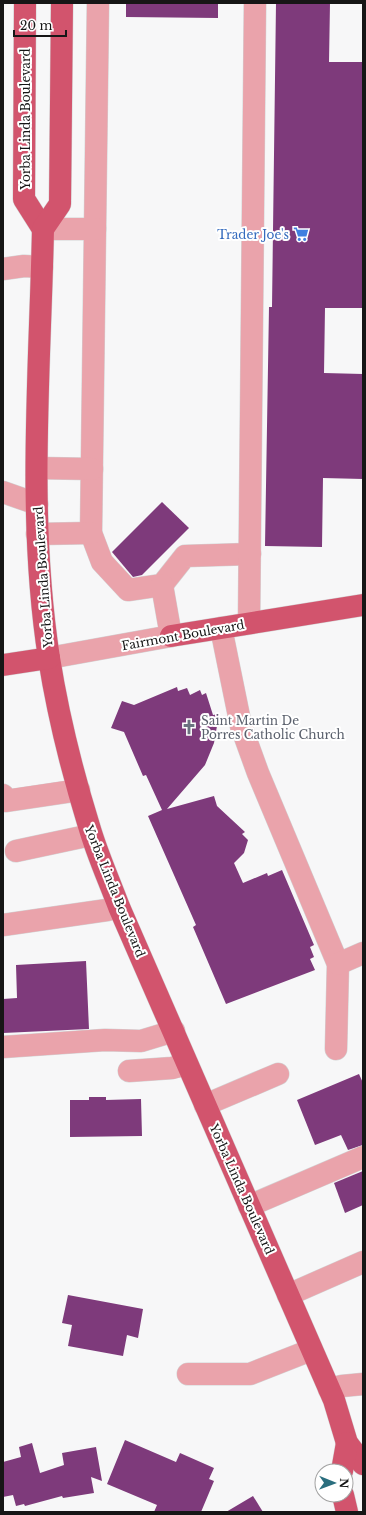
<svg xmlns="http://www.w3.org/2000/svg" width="366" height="1515" font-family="'Libre Baskerville',serif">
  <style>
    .building { fill: #7e3a7b }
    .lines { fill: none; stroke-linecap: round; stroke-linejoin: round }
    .minor-casing { stroke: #d3d3d4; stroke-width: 23 }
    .major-casing { stroke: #d3d3d4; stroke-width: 23 }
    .minor { stroke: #eaa3ab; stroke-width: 22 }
    .major { stroke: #d2546d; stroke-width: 22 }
    .labels { text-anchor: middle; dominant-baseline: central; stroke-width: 4; stroke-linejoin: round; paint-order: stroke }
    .street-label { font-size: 12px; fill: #161616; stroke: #fff }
    .shop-label { font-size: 12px; fill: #366cbe; stroke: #fff; text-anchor: end }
    .worship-label { font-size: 12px; fill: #5b616d; stroke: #fff; text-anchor: start }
  </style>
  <rect width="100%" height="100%" fill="#f7f7f8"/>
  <g class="building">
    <path d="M 126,3 L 218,3 L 218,18 L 126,17 Z"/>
    <path d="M 276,3 L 330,3 L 329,62 L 363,62 L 363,308 L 325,308 L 324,373 L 363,374 L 363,479 L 323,478 L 322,547 L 265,546 L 269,307 L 272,307 Z"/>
    <path d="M 162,502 L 189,528 L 142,575 L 133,577 L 112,552 Z"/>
    <path d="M 177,687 L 178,691 L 187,688 L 190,695 L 200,690 L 202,695 L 206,693 L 213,715 L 218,714 L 217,726 L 214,743 L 205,765 L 167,809 L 214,796 L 217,806 L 245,832 L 242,834 L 248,840 L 244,853 L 234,863 L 243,883 L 267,873 L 268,876 L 282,870 L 314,945 L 310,947 L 314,957 L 310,959 L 315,970 L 226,1004 L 193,927 L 196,925 L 148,816 L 162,810 L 146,775 L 143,776 L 124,732 L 111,728 L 122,701 L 134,705 Z"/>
    <path d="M 86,961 L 89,1029 L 3,1033 L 3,999 L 17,998 L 16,965 Z"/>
    <path d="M 359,1074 L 363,1083 L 363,1145 L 348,1150 L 341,1135 L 315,1145 L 297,1100 Z"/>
    <path d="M 89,1097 L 106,1097 L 106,1100 L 141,1099 L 142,1136 L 70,1137 L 70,1100 L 89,1100 Z"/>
    <path d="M 363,1171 L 363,1205 L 345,1213 L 334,1183 Z"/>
    <path d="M 68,1295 L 143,1309 L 138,1338 L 127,1335 L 123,1356 L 68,1346 L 72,1325 L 62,1323 Z"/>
    <path d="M 125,1440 L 176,1462 L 180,1453 L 214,1468 L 209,1479 L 214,1481 L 201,1512 L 154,1512 L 157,1505 L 107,1484 Z"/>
    <path d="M 32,1443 L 40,1473 L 64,1465 L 62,1453 L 96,1447 L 102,1481 L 91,1477 L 94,1493 L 63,1498 L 62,1496 L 25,1506 L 24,1504 L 16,1506 L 13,1495 L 3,1497 L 3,1462 L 21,1457 L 19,1447 Z"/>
    <path d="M 253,1496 L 263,1512 L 226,1512 Z"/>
  </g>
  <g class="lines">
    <g class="minor-casing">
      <g id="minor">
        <path d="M 98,3 L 91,533 L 102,562 L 128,590 L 162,585 L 185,556 L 250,554"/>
        <path d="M 43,229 L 95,229"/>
        <path d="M 3,269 L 24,266 L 42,267"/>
        <path d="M 37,468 L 92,469"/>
        <path d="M 3,492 L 37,504"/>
        <path d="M 37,534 L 91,533"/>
        <path d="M 249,623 L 255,3"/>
        <path d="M 221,628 L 241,726 L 258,773 L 338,964 L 336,1049"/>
        <path d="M 49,658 L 171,636 L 162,585"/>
        <path d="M 3,795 L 5,801 L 79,790"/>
        <path d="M 16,851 L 91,835"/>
        <path d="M 3,925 L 107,910 L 119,907"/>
        <path d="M 338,964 L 363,953"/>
        <path d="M 3,1047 L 105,1040 L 141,1041 L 174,1031"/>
        <path d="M 129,1071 L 172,1068 L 187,1064"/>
        <path d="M 205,1105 L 278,1074"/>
        <path d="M 249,1206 L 363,1157"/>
        <path d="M 288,1295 L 363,1262"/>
        <path d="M 188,1374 L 250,1374 L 311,1350"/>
        <path d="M 329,1389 L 342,1386 L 363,1384"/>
      </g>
    </g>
    <g class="major-casing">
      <g id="major">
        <path d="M 25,3 L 24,199 L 43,229"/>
        <path d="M 62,3 L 60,204 L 43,229 C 40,372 27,516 49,658 C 58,715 72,771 89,826 C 97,854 109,880 119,907 L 334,1400 L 347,1443 L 363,1464"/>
        <path d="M 171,636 L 363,605"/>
        <path d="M 3,665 L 49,658"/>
        <path d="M 342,1471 L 347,1443"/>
        <path d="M 343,1495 L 347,1512"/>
      </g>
    </g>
    <use href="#minor" class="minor"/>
    <use href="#major" class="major"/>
  </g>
  <defs>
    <g id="supermarket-bare" transform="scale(1.2)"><path d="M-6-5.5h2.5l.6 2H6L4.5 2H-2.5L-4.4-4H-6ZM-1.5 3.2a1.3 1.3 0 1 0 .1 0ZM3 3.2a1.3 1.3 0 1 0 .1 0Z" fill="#3f7fe0" stroke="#fff" stroke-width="2.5" paint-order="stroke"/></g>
    <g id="church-bare" transform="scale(1.2)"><path d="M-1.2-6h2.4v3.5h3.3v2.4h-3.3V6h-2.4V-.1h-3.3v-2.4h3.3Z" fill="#6b7280" stroke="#fff" stroke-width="2.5" paint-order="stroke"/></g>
  </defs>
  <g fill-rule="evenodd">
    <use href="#supermarket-bare" x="301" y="234"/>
    <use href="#church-bare" x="189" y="727"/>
  </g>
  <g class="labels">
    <g class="street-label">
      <text transform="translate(25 119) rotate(-90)">Yorba Linda Boulevard</text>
      <text transform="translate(43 577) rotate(-94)">Yorba Linda Boulevard</text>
      <text transform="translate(183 635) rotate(-10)">Fairmont Boulevard</text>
      <text transform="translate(115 891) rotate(68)">Yorba Linda Boulevard</text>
      <text transform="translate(242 1189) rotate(66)">Yorba Linda Boulevard</text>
    </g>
    <g class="shop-label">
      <text x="289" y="234">Trader Joe's</text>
    </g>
    <g class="worship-label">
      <text x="201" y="720">Saint Martin De<tspan x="201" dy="14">Porres Catholic Church</tspan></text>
    </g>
  </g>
  <rect width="366" height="1515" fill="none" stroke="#161616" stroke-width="8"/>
  <g transform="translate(334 1483) rotate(91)"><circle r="19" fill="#ffffff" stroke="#a2a2a2"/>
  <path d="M0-3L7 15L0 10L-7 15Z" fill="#2a6e7e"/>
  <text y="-6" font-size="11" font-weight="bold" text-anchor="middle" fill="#161616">N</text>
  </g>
  <path d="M14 30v6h52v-6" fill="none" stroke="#161616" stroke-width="2"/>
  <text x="20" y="30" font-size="12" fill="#161616" stroke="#ffffff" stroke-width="3" paint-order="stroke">20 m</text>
</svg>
